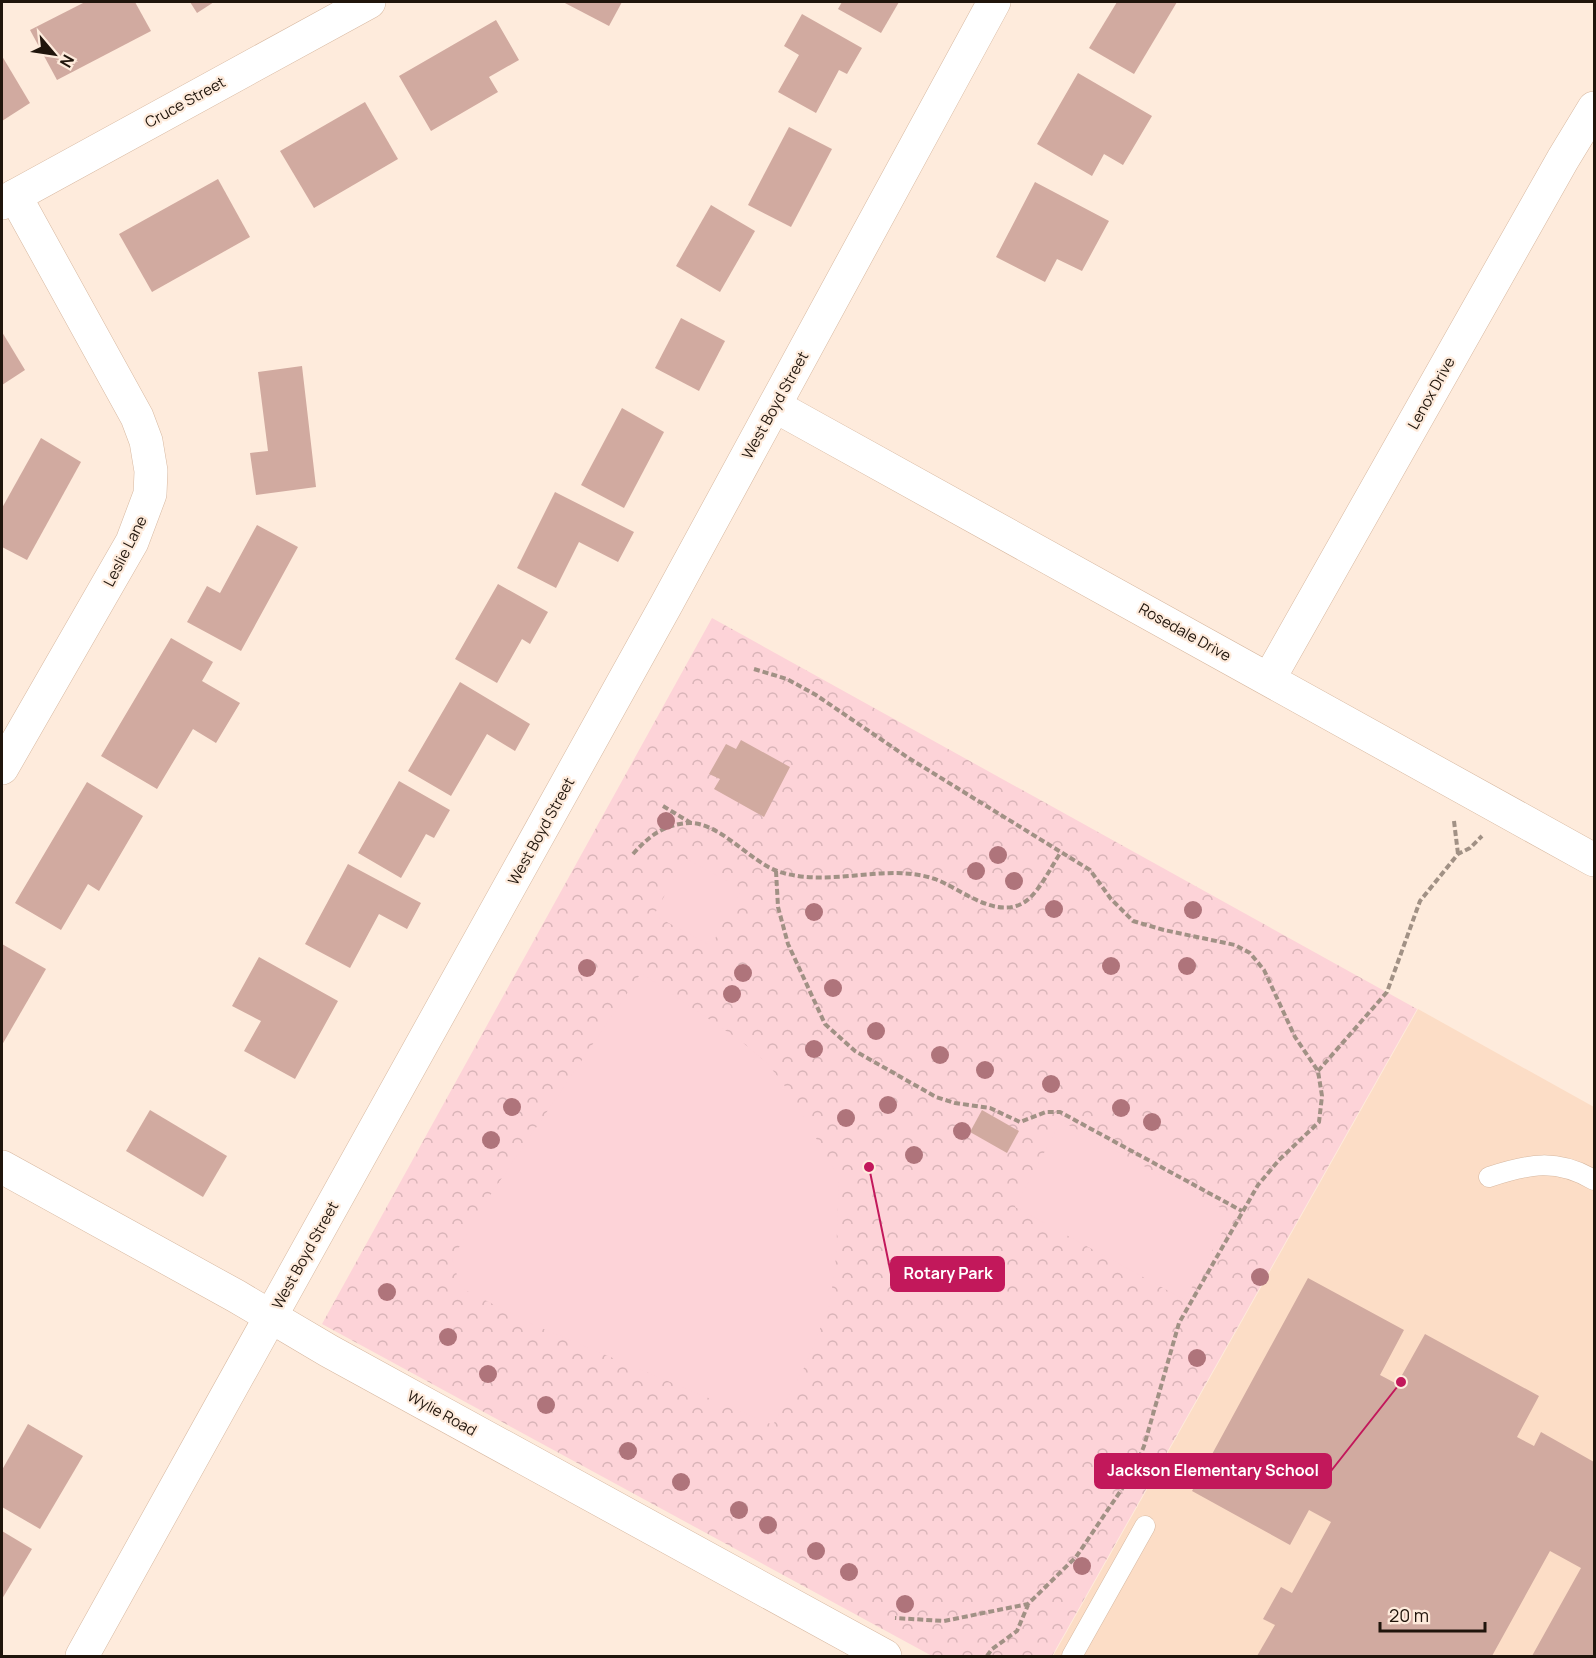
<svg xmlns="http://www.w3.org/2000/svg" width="1596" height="1658" font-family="Manrope,sans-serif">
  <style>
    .built { fill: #fcddc6 }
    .park { fill: url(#park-crowns) }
    .pitch { fill: #fdd3d8 }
    .building { fill: #d1aaa0 }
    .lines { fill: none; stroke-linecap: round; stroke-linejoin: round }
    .lane-casing { stroke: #d7b8a0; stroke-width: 21 }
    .street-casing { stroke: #d7b8a0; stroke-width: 34 }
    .secondary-casing { stroke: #d7b8a0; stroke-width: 34 }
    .path { stroke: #a19185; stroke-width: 4; stroke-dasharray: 6 3; stroke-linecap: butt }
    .lane { stroke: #fff; stroke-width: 20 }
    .street { stroke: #fff; stroke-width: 33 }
    .secondary { stroke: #fff; stroke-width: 33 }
    .tree { fill: #af747b }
    .labels { text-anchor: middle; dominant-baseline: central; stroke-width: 4.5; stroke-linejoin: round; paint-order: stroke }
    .street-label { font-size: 15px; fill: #20150c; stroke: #feebdc }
    .leader { fill: none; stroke: #c2185b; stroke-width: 2 }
    .callout-dot { fill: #c2185b; stroke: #feebdc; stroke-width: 2 }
    .callout { fill: #c2185b; stroke: #c2185b; stroke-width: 2 }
    .callout-label { font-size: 16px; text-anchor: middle; font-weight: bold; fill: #fff }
  </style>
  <defs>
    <pattern id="park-crowns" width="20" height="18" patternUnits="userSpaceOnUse" patternTransform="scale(1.5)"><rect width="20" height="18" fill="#fdd3d8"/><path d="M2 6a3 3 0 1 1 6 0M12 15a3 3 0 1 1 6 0" fill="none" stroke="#d9b4b8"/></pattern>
  </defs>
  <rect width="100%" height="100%" fill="#feebdc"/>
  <path class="built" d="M 1418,1009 L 1594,1107 L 1594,1656 L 1053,1656 Z"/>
  <path class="park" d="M 712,618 L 1417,1009 L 1052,1656 L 932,1656 L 322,1324 Z"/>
  <g class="pitch">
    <path d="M 685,858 L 742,889 L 711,946 L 654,915 Z"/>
    <path d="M 641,973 L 741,1041 L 768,1064 L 790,1093 L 839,1178 L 836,1257 L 830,1304 L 805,1366 L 773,1425 L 534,1325 L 461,1288 L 452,1259 L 489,1197 Z"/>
    <path d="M 1061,1121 L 1232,1214 L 1185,1300 L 1015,1207 Z"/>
  </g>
  <g class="building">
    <path d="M 85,2 L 135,2 L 151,31 L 57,80 L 30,30 Z"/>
    <path d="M 190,2 L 214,2 L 197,13 Z"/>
    <path d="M 563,2 L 622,2 L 609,26 Z"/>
    <path d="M 842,2 L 899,2 L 881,33 L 838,9 Z"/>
    <path d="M 1117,2 L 1177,2 L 1134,74 L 1089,48 Z"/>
    <path d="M 802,14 L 862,48 L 847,74 L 839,70 L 816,113 L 778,92 L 799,55 L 784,46 Z"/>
    <path d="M 496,20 L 519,60 L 489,77 L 498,92 L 431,131 L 399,76 Z"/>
    <path d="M 2,56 L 30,103 L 2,121 Z"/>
    <path d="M 1078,73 L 1152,116 L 1123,165 L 1104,154 L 1092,176 L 1037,144 Z"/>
    <path d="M 365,102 L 398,159 L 314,208 L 280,151 Z"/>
    <path d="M 789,127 L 832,149 L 791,227 L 748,205 Z"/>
    <path d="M 218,179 L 250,237 L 152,292 L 119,234 Z"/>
    <path d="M 1035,182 L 1109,221 L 1082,271 L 1057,259 L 1045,282 L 996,257 Z"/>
    <path d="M 711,205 L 755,231 L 720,292 L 676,266 Z"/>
    <path d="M 681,318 L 725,341 L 699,391 L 655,368 Z"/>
    <path d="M 2,332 L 25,370 L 2,385 Z"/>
    <path d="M 302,366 L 316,487 L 256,495 L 250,453 L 268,451 L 258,372 Z"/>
    <path d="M 622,408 L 664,432 L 624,508 L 581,485 Z"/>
    <path d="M 41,438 L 81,462 L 27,560 L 2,547 L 2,508 Z"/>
    <path d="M 555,492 L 634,532 L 618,562 L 579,542 L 556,588 L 517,568 Z"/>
    <path d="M 257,525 L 298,547 L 241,651 L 187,622 L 207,586 L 220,593 Z"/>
    <path d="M 498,584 L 548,612 L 530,644 L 522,639 L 497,683 L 455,659 Z"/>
    <path d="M 171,638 L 213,662 L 202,681 L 240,703 L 216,743 L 193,729 L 157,789 L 101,756 Z"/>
    <path d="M 460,682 L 530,724 L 515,751 L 487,734 L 451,796 L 408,771 Z"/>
    <path d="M 741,740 L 790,767 L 764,817 L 714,789 L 720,779 L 709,774 L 726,744 L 736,749 Z"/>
    <path d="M 399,781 L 450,810 L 434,838 L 426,834 L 401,878 L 358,853 Z"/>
    <path d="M 87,782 L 143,816 L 99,891 L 88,884 L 61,930 L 15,903 Z"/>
    <path d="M 348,864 L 421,903 L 407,929 L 379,914 L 350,968 L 305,944 Z"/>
    <path d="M 2,944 L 46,969 L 2,1045 Z"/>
    <path d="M 259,957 L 338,1001 L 295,1079 L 244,1051 L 261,1021 L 232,1006 Z"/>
    <path d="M 150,1110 L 227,1156 L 203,1197 L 126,1151 Z"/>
    <path d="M 982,1110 L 1019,1131 L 1007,1153 L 970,1132 Z"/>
    <path d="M 1308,1278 L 1404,1330 L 1380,1375 L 1397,1384 L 1425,1334 L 1539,1396 L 1517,1437 L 1534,1446 L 1541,1432 L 1594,1462 L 1594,1656 L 1532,1656 L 1581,1568 L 1550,1551 L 1492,1656 L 1257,1656 L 1275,1625 L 1263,1619 L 1281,1587 L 1292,1593 L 1331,1522 L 1309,1510 L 1290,1545 L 1192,1491 Z"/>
    <path d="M 28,1424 L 83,1456 L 40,1529 L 2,1507 L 2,1470 Z"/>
    <path d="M 2,1531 L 32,1549 L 2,1599 Z"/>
  </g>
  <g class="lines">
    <g class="lane-casing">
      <g id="lane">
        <path d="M 1489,1177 C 1529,1164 1556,1158 1594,1180"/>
        <path d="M 1072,1656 L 1145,1526"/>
      </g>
    </g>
    <g class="street-casing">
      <g id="street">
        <path d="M 2,203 L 369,2"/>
        <path d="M 775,406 L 1594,860"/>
        <path d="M 1269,679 L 1563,159 L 1594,108"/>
        <path d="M 2,768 L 132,542 L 150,494 L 151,471 L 146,441 L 137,417 L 15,196"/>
        <path d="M 2,1167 L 236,1296 L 329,1351 L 885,1656"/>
      </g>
    </g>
    <g class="secondary-casing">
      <path id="secondary" d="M 82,1656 L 666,605 L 994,2"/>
    </g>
    <g class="path">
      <path d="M 754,669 L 787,679 L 816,695 L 907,757 L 1090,870 L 1111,899 L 1133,921 L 1164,930 L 1235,945 L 1250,953 L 1264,970 L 1295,1037 L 1318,1071 L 1322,1096 L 1319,1122 L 1279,1160 L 1258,1185 L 1179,1323 L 1144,1446 L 1134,1471 L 1076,1557 L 1028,1604 L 944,1621 L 895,1618"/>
      <path d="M 663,806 L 691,823"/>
      <path d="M 1454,821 L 1458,854"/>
      <path d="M 633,854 C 649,836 664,824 690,823 C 720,823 750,861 777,871 C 828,889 885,862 935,879 C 961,889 991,916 1019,905 C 1037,898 1050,868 1061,852"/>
      <path d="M 776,871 L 778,907 L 788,944 L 825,1024 L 855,1051 L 936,1097 L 955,1103 L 990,1108 L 1020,1122 L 1046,1112 L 1060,1112 L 1242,1211"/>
      <path d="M 1318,1071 L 1387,992 L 1420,901 L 1458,854 L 1470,848 L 1482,836"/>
      <path d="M 987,1656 L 992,1649 L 1017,1631 L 1028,1605"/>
    </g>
    <use href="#lane" class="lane"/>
    <use href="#street" class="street"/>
    <use href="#secondary" class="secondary"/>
  </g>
  <g class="tree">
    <circle cx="666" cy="821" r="9"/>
    <circle cx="998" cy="855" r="9"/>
    <circle cx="976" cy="871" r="9"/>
    <circle cx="1014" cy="881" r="9"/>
    <circle cx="1054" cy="909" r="9"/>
    <circle cx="1193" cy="910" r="9"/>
    <circle cx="814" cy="912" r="9"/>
    <circle cx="1111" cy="966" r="9"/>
    <circle cx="1187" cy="966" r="9"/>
    <circle cx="587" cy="968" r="9"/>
    <circle cx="743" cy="973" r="9"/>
    <circle cx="833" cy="988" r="9"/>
    <circle cx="732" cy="994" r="9"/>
    <circle cx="876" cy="1031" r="9"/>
    <circle cx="814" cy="1049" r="9"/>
    <circle cx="940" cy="1055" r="9"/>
    <circle cx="985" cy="1070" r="9"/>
    <circle cx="1051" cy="1084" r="9"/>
    <circle cx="888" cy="1105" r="9"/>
    <circle cx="512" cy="1107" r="9"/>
    <circle cx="1121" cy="1108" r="9"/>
    <circle cx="846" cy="1118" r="9"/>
    <circle cx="1152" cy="1122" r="9"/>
    <circle cx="962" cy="1131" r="9"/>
    <circle cx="491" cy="1140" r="9"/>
    <circle cx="914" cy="1155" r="9"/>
    <circle cx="1260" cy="1277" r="9"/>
    <circle cx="387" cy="1292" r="9"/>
    <circle cx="448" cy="1337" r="9"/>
    <circle cx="1197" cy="1358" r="9"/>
    <circle cx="488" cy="1374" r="9"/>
    <circle cx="546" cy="1405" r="9"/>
    <circle cx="628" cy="1451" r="9"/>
    <circle cx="681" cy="1482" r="9"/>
    <circle cx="739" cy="1510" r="9"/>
    <circle cx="768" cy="1525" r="9"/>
    <circle cx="816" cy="1551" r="9"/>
    <circle cx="1082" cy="1566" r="9"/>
    <circle cx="849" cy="1572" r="9"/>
    <circle cx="905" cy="1604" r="9"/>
  </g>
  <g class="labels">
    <g class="street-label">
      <text transform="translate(185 102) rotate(-29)">Cruce Street</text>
      <text transform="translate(1431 393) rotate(-61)">Lenox Drive</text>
      <text transform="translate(775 405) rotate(-61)">West Boyd Street</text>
      <text transform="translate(125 551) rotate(-63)">Leslie Lane</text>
      <text transform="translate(1185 632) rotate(29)">Rosedale Drive</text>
      <text transform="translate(541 831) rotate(-61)">West Boyd Street</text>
      <text transform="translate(305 1255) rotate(-61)">West Boyd Street</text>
      <text transform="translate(442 1413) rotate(29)">Wylie Road</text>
    </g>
  </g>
  <path class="leader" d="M869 1167L891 1274M1401 1382L1331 1471"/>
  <g class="callout-dot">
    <circle cx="869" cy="1167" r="6"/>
    <circle cx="1401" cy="1382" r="6"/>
  </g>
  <g class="callout">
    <rect x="891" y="1257" width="113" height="34" rx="6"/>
    <rect x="1095" y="1454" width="236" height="34" rx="6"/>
  </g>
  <g class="callout-label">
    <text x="948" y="1279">Rotary Park</text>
    <text x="1213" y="1476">Jackson Elementary School</text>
  </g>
  <rect width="1596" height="1658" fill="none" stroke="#20150c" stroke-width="6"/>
  <g transform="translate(54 54) rotate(119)" stroke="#feebdc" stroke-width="4.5" paint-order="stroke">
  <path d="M0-4.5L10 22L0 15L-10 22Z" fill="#20150c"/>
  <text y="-9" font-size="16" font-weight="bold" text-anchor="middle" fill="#20150c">N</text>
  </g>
  <path d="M1380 1622v9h105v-9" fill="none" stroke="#20150c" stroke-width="3"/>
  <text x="1389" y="1622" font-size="18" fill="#20150c" stroke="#feebdc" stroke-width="4.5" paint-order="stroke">20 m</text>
</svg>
